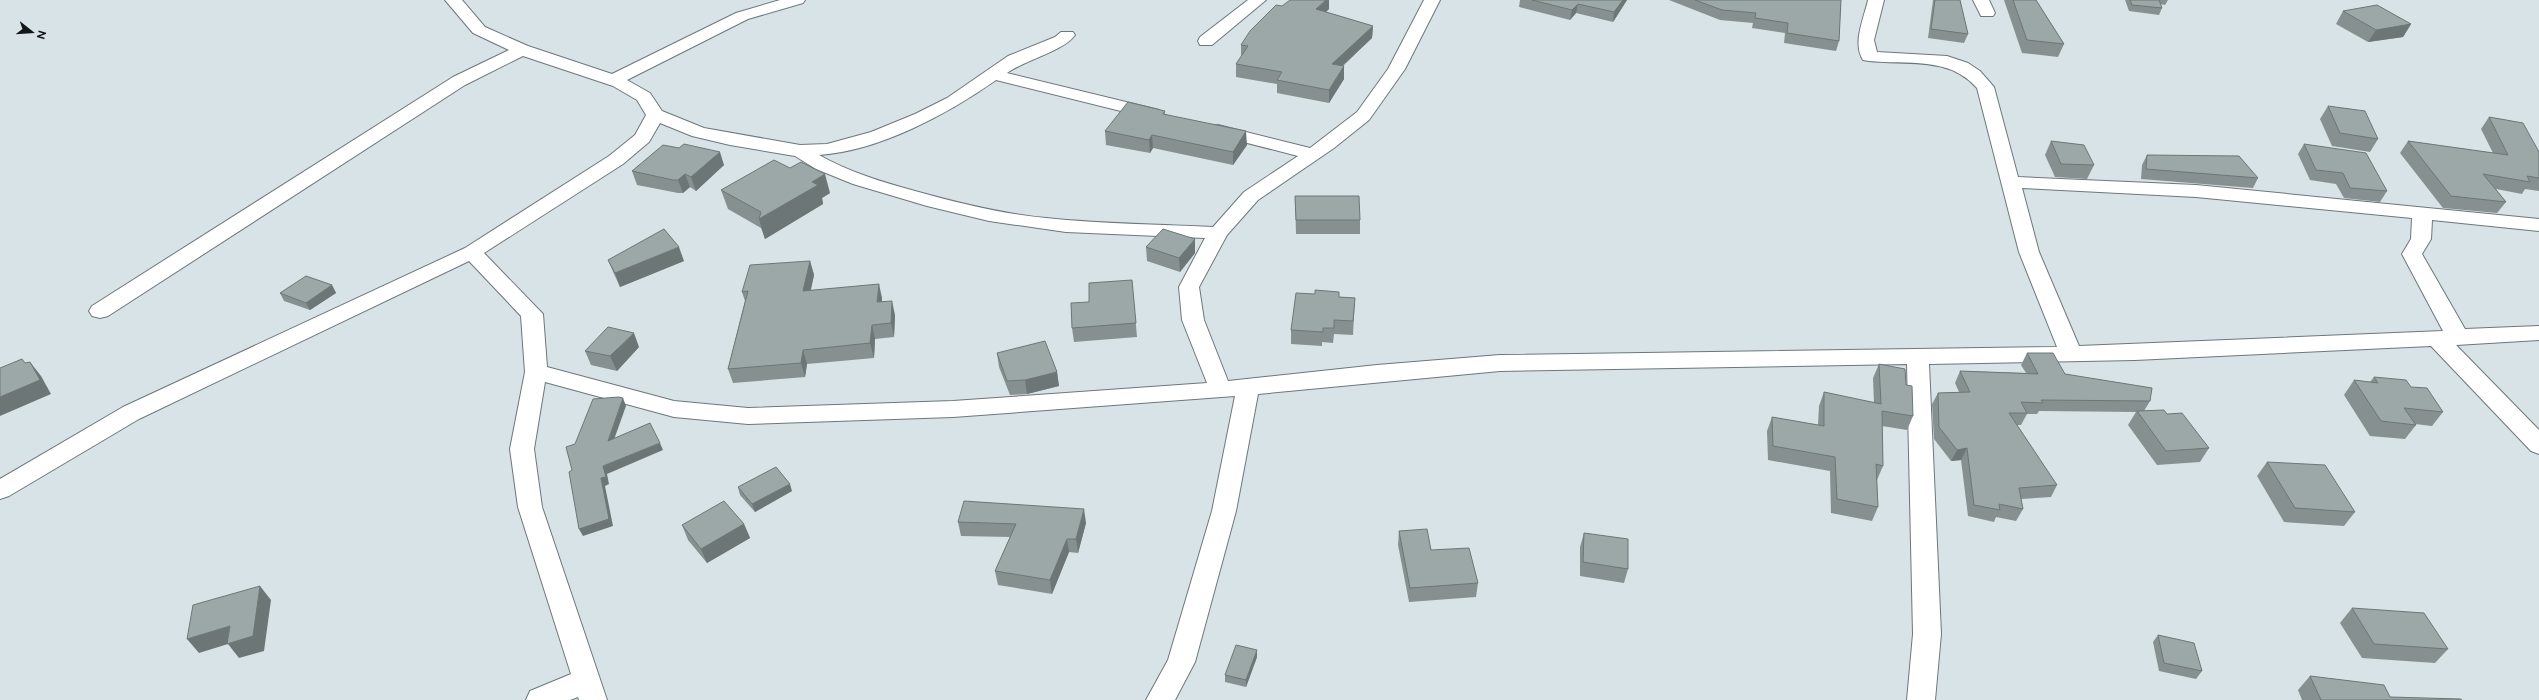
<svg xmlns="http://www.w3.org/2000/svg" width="2539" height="700" font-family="Raleway,sans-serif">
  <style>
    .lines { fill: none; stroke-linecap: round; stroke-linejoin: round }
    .minor-casing { stroke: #6d777b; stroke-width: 2 }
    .minor { fill: #fff; fill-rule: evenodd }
    .wall { fill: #869090 }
    .shaded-wall { fill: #6d7676 }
    .building { fill: #9ca8a8; stroke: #6d7676 }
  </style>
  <rect width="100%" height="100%" fill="#d8e3e7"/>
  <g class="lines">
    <g class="minor-casing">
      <g id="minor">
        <path d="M 445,0 L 462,0 L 485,27 L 528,46 L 612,74 L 736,13 L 780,0 L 805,0 L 803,3 L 748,19 L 627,80 L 650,93 L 662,111 L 704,128 L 800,145 L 827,144 L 871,132 L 915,114 L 947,98 L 1008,56 L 1055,37 L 1061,32 L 1073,32 L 1075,35 C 1064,51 1025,60 1007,73 L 1159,110 L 1162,114 L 1159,118 L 1153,119 L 996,80 C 948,114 879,151 819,155 C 849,172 882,182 915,191 C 958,203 1002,214 1046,218 C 1101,224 1157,224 1213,227 L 1244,192 L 1298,156 L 1212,134 L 1209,130 L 1212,126 L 1218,125 L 1310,148 L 1357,112 L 1388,69 L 1424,0 L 1440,0 L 1405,69 L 1369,120 L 1334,148 L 1258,200 L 1227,235 L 1199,287 L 1204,320 L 1228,381 L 1377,365 L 1500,355 L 2057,347 L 2019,252 L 1977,88 C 1949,56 1907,65 1869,61 L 1863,60 C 1852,43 1864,18 1868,0 L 1884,0 L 1874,40 L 1877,52 L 1947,56 L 1968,63 L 1980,71 L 1994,87 L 2018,177 L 2196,185 L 2539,219 L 2539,231 L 2432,220 L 2431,239 L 2422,254 L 2465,329 L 2539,326 L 2539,340 L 2456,345 L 2539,430 L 2539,454 L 2531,451 L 2431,346 L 2135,360 L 1929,364 L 1941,634 L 1935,700 L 1907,700 L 1913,634 L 1907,364 L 1500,371 L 1258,394 L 1236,511 L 1195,662 L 1175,700 L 1146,700 L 1168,660 L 1212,511 L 1235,396 L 953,417 L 748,424 L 674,417 L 545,382 L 534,449 L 542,507 L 607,700 L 579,700 L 578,697 L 570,700 L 526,700 L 530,691 L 571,674 L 518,507 L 510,449 L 525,372 L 521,316 L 469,261 L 139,419 L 9,496 L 0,499 L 0,479 L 123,407 L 465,248 L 609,156 L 635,135 L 646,115 L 637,100 L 613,86 L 523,56 L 465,85 L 108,316 L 100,318 L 92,316 L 89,311 L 92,306 L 453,77 L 509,50 L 473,33 ZM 660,123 L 692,136 L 730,145 L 795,156 L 816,169 L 853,184 L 927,206 L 989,221 L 1066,232 L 1205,238 L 1179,287 L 1182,320 L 1207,383 L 953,401 L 748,408 L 674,401 L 547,367 L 543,314 L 484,253 L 623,164 L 649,142 ZM 2022,188 L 2196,197 L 2412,218 L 2411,239 L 2402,254 L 2443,331 L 2079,346 L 2039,252 Z"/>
        <path d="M 1248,0 L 1266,0 L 1212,45 L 1200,45 L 1198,41 L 1200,37 Z"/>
        <path d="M 1973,0 L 1989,0 L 1995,13 L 1993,16 L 1981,16 Z"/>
      </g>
    </g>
    <use href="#minor" class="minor"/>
  </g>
  <g class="wall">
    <path d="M 1520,0 L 1627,0 L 1613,22 L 1576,13 L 1570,20 L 1519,7 Z"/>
    <path d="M 1669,0 L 1841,0 L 1839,41 L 1836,51 L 1784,43 L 1785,33 L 1752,28 L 1753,23 L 1720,20 Z"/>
    <path d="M 1933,0 L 1960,0 L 1968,34 L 1964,43 L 1928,38 Z"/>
    <path d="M 2004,0 L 2036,0 L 2064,44 L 2058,57 L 2022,53 Z"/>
    <path d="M 2125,0 L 2168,0 L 2165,5 L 2160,4 L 2162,8 L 2159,15 L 2129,11 Z"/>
    <path d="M 1282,6 L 1329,9 L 1326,12 L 1373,26 L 1372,38 L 1343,66 L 1344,66 L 1344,79 L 1329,103 L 1277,93 L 1277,84 L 1236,77 L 1236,64 L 1241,57 L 1241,45 Z"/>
    <path d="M 2343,11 L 2411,24 L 2403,37 L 2368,42 L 2336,24 Z"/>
    <path d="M 2328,106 L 2378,139 L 2370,152 L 2332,146 L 2320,119 Z"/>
    <path d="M 1165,111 L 1165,114 L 1247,145 L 1233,165 L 1153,148 L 1150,153 L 1106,145 L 1105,131 Z"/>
    <path d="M 2489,117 L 2539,152 L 2539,191 L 2525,189 L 2522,194 L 2496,189 L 2506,202 L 2497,213 L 2443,208 L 2400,153 L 2408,141 L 2493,153 L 2481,129 Z"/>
    <path d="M 2051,141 L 2094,165 L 2087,179 L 2055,177 L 2045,155 Z"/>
    <path d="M 2304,144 L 2387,191 L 2380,202 L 2344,198 L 2336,184 L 2310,180 L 2298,154 Z"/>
    <path d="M 679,148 L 724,165 L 696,191 L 690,187 L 683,193 L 678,193 L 637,185 L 632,171 Z"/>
    <path d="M 2147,155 L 2258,178 L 2253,188 L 2141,179 L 2142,165 Z"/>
    <path d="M 721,190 L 830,193 L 822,198 L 823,204 L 765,239 L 761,228 L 728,209 Z"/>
    <path d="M 1295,196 L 1360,220 L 1360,234 L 1296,234 Z"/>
    <path d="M 1146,247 L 1195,253 L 1180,272 L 1147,261 Z"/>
    <path d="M 608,260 L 684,261 L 620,287 L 614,274 Z"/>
    <path d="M 810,261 L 814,275 L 811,290 L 882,298 L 882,302 L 895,315 L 894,337 L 875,339 L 874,358 L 807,364 L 805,377 L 733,383 L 728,369 L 745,301 L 742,292 Z"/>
    <path d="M 1132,280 L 1137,337 L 1074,342 L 1072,328 L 1089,302 Z"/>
    <path d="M 332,285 L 336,293 L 310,310 L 284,301 L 280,293 Z"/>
    <path d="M 1339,297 L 1355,298 L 1353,335 L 1334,334 L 1333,343 L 1322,342 L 1322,346 L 1291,344 L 1291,330 Z"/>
    <path d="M 639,347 L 617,371 L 591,365 L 585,351 Z"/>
    <path d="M 997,353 L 1057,372 L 1059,386 L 1027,394 L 1010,395 L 999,367 Z"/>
    <path d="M 2027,353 L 2065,374 L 2150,401 L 2144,411 L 2167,414 L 2209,448 L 2200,462 L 2157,465 L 2128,425 L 2136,412 L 2039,411 L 2037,414 L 2027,414 L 2021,425 L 2017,425 L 2057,485 L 2051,497 L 2021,499 L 2023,509 L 2016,521 L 1996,517 L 1994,522 L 1968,516 L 1961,460 L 1951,461 L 1934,439 L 1932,404 L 1938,393 L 1959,392 L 1955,383 L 1960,371 L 2026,373 L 2021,365 Z"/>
    <path d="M 1879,364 L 1906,385 L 1913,416 L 1907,430 L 1882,426 L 1883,466 L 1877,480 L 1878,507 L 1872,521 L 1831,513 L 1830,471 L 1768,460 L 1767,431 L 1772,417 L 1818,425 L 1819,406 L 1824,392 L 1874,403 L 1873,378 Z"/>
    <path d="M 2374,377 L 2411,387 L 2443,412 L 2432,426 L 2415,424 L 2416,425 L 2405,439 L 2370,436 L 2344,395 L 2354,380 L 2370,382 Z"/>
    <path d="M 2267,462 L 2355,512 L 2344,526 L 2284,522 L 2257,476 Z"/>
    <path d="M 738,487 L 792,491 L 755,512 L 740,495 Z"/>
    <path d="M 958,522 L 1086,523 L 1078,553 L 1069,552 L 1052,594 L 998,585 L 995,571 L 1010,537 L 961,536 Z"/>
    <path d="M 744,524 L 750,538 L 707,563 L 688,540 L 682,525 Z"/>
    <path d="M 1399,531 L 1431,550 L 1478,583 L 1476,597 L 1409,602 L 1398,545 Z"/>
    <path d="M 1584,533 L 1628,569 L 1624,583 L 1580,576 L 1580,547 Z"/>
    <path d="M 2352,608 L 2448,649 L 2435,663 L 2362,658 L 2340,623 Z"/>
    <path d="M 2158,635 L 2202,671 L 2196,679 L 2159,671 L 2153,642 Z"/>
    <path d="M 1257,657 L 1246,687 L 1225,682 L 1225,675 Z"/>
    <path d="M 2310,676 L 2390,697 L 2462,700 L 2302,700 L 2298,690 Z"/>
  </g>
  <g class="shaded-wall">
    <path d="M 1326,0 L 1329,0 L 1329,9 L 1316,21 L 1316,9 Z"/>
    <path d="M 1623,0 L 1627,0 L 1613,22 L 1614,12 Z"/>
    <path d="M 1578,4 L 1576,13 L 1570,20 L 1572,10 Z"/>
    <path d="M 2411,24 L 2403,37 L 2368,42 L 2376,30 Z"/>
    <path d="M 1373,26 L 1372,38 L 1331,76 L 1332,64 Z"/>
    <path d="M 1344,66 L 1344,79 L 1329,103 L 1329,90 Z"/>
    <path d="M 1246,131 L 1247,145 L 1233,165 L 1233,152 Z"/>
    <path d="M 1152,135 L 1153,148 L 1150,153 L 1149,140 Z"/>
    <path d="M 720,152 L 724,165 L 696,191 L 691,177 Z"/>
    <path d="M 685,174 L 690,187 L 683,193 L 678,180 Z"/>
    <path d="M 825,174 L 830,193 L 822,198 L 823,204 L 765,239 L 759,219 L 812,182 Z"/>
    <path d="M 1195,239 L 1195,253 L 1180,272 L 1179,258 Z"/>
    <path d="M 679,247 L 684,261 L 620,287 L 615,273 Z"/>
    <path d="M 810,261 L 814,275 L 807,305 L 803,291 Z"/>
    <path d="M 879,284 L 882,298 L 881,316 L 877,302 Z"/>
    <path d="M 332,285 L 336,293 L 310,310 L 306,303 Z"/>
    <path d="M 892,301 L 895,315 L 894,337 L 891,323 Z"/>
    <path d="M 872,325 L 875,339 L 874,358 L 870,343 Z"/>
    <path d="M 634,333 L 639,347 L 617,371 L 610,356 Z"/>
    <path d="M 803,350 L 807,364 L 805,377 L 801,363 Z"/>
    <path d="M 30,362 L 41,376 L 51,394 L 0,416 L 0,397 Z"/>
    <path d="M 1057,372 L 1059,386 L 1027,394 L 1025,380 Z"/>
    <path d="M 623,398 L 626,406 L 611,448 L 608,441 Z"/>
    <path d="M 660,443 L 663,450 L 607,474 L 609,484 L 605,486 L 613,526 L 583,536 L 579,529 L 601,478 L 603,466 Z"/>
    <path d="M 1967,448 L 1961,460 L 1951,461 L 1957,450 Z"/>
    <path d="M 790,484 L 792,491 L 755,512 L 752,504 Z"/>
    <path d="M 1084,509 L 1086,523 L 1078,553 L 1076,539 Z"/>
    <path d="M 744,524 L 750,538 L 707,563 L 701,549 Z"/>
    <path d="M 1067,539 L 1069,552 L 1052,594 L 1050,580 Z"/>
    <path d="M 260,586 L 271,600 L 264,651 L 239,658 L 228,644 L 199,653 L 187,639 L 230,626 Z"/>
    <path d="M 1257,650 L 1257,657 L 1246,687 L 1246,680 Z"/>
  </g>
  <g class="building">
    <path d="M 1290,0 L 1326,0 L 1316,9 L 1373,26 L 1332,64 L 1344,66 L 1329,90 L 1277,80 L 1282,72 L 1236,64 L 1248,46 L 1241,45 L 1250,31 L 1276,5 L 1282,6 Z"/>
    <path d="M 1532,0 L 1623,0 L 1614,12 L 1578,4 L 1572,10 Z"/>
    <path d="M 1695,0 L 1841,0 L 1839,41 L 1787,33 L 1788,23 L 1755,18 L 1756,13 L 1722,10 Z"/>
    <path d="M 1935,0 L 1960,0 L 1968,34 L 1931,29 Z"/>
    <path d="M 2013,0 L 2036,0 L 2064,44 L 2027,40 Z"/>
    <path d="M 2130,0 L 2159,0 L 2162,8 L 2132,5 Z"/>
    <path d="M 2377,5 L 2411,24 L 2376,30 L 2343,11 Z"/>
    <path d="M 1128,102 L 1165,111 L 1163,114 L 1246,131 L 1233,152 L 1152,135 L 1149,140 L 1105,131 Z"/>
    <path d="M 2328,106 L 2365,111 L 2378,139 L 2340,133 Z"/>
    <path d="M 2489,117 L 2523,123 L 2539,152 L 2539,178 L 2527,176 L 2530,182 L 2483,174 L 2506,202 L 2451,196 L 2408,141 L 2508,155 Z"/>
    <path d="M 2051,141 L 2084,145 L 2094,165 L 2061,164 Z"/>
    <path d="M 684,144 L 720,152 L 691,177 L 685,174 L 678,180 L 673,180 L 632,171 L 663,145 L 679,148 Z"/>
    <path d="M 2304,144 L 2366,153 L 2387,191 L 2350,188 L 2343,173 L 2316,170 Z"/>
    <path d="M 2147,155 L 2239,156 L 2258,178 L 2146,169 Z"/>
    <path d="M 774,160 L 790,168 L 801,162 L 825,174 L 812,182 L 818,185 L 759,219 L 761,212 L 721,190 Z"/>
    <path d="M 1295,196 L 1359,196 L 1360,220 L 1296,220 Z"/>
    <path d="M 664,229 L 679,247 L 615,273 L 608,260 Z"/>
    <path d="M 1163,229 L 1195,239 L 1179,258 L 1146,247 Z"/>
    <path d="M 810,261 L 803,291 L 879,284 L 877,302 L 892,301 L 891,323 L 872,325 L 870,343 L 803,350 L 801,363 L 728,369 L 748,291 L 742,292 L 750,265 Z"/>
    <path d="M 306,276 L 332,285 L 306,303 L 280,293 Z"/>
    <path d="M 1132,280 L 1136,323 L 1072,328 L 1071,303 L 1089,302 L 1089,283 Z"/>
    <path d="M 1315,290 L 1339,292 L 1339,297 L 1355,298 L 1353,321 L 1334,320 L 1334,328 L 1323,328 L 1323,332 L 1291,330 L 1296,293 L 1315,294 Z"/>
    <path d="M 608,327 L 634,333 L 610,356 L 585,351 Z"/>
    <path d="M 1045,341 L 1057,372 L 1025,380 L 1007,381 L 997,353 Z"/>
    <path d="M 2027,353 L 2053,353 L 2065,374 L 2152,388 L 2150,401 L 2041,400 L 2043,403 L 2021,402 L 2027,413 L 2009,413 L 2057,485 L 2019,488 L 2023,509 L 1999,504 L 2000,510 L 1974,505 L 1967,448 L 1957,450 L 1939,427 L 1938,393 L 1970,392 L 1960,371 L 2038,374 Z"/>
    <path d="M 22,359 L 25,363 L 30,362 L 40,380 L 0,397 L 0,368 Z"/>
    <path d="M 1879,364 L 1905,369 L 1906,385 L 1912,386 L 1913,416 L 1882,411 L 1883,466 L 1876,464 L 1878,507 L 1837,499 L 1835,457 L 1773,446 L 1772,417 L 1824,426 L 1824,392 L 1881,404 Z"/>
    <path d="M 2374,377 L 2406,380 L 2411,387 L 2427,388 L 2443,412 L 2404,408 L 2416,425 L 2381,421 L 2354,380 L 2378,383 Z"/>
    <path d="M 619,397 L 623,398 L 608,441 L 650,423 L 660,443 L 603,466 L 606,477 L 601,478 L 609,519 L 579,529 L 569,472 L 572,470 L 566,447 L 575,444 L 593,399 Z"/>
    <path d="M 2164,410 L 2167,414 L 2182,413 L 2209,448 L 2166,451 L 2137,411 Z"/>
    <path d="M 2267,462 L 2325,465 L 2355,512 L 2295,508 Z"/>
    <path d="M 776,467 L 790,484 L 752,504 L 738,487 Z"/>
    <path d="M 724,501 L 744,524 L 701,549 L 682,525 Z"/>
    <path d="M 964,501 L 1084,509 L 1076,539 L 1067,539 L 1050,580 L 995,571 L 1016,524 L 958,522 Z"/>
    <path d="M 1427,529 L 1431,550 L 1469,548 L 1478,583 L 1410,588 L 1399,531 Z"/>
    <path d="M 1584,533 L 1628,539 L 1628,569 L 1583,562 Z"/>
    <path d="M 260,586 L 253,636 L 227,644 L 230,626 L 187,639 L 193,605 Z"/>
    <path d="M 2352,608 L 2424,613 L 2448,649 L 2374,644 Z"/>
    <path d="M 2158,635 L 2194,643 L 2202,671 L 2164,663 Z"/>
    <path d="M 1236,645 L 1257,650 L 1246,680 L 1225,675 Z"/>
    <path d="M 2310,676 L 2384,685 L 2390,697 L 2461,699 L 2462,700 L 2321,700 Z"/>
  </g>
  <g transform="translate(32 32) rotate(107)" stroke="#d8e3e7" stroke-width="3" paint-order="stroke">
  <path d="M0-3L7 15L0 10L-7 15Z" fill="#131719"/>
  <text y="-6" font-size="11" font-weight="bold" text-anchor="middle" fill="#131719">N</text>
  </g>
</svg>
